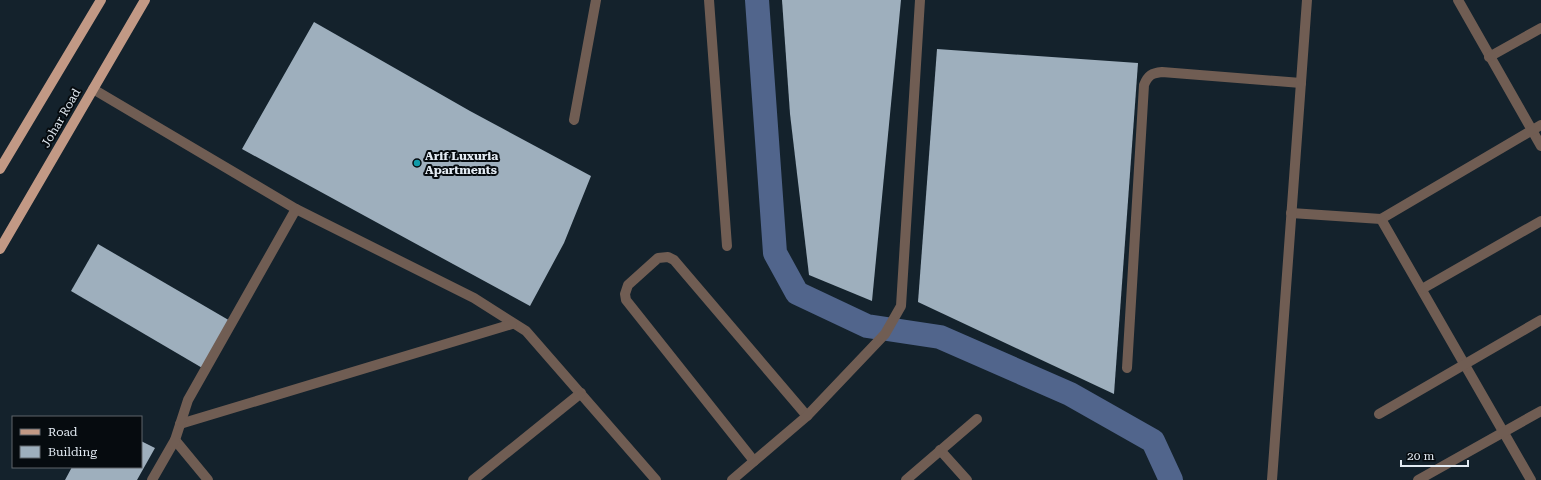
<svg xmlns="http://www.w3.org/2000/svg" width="1541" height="480" font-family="'Roboto Serif',serif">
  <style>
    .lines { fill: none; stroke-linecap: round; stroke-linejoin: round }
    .canal { stroke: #51658c; stroke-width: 24 }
    .building { fill: #9eafbd }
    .street { stroke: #705d53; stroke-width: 10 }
    .primary { stroke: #c29985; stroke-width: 10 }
    .culture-dot { fill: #0f9aa8; stroke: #060b0f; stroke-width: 1.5 }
    .labels { text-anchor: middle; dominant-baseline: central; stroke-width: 4; stroke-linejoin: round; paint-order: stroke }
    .street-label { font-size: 12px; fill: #e3ebf3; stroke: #060b0f }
    .poi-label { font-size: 12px; font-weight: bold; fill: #e3ebf3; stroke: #060b0f; text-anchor: start }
  </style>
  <rect width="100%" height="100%" fill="#14222c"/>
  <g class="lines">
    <path class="canal" d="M 757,0 L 775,253 L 797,293 L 867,326 L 940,337 L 1070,394 L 1153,441 L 1171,480"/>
  </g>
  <g class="building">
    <path d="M 782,0 L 901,0 L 872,301 L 809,275 L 790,114 Z"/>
    <path d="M 314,22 L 470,111 L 591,176 L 564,243 L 530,306 L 242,149 Z"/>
    <path d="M 937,49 L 1138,63 L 1114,394 L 918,302 Z"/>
    <path d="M 98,244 L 232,322 L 204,369 L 71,291 Z"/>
    <path d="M 141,441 L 155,448 L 137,480 L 65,480 L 72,467 L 141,467 Z"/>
  </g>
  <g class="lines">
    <g class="street">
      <path d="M 709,0 L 727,246"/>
      <path d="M 1458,0 L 1541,146"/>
      <path d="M 1489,57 L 1541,28"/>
      <path d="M 93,89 L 296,209 L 474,298 L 526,331 L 656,480"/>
      <path d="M 574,120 L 596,0"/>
      <path d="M 1291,213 L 1381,219 L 1541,125"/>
      <path d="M 1381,219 L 1531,480"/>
      <path d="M 1422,289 L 1541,221"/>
      <path d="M 1127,368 L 1144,85 C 1148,75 1152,73 1162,72 L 1301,83"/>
      <path d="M 1379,414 L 1541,320"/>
      <path d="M 180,424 L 512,324"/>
      <path d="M 175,440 L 208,480"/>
      <path d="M 940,450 L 967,480"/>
      <path d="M 754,461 L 626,300 L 625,294 L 628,285 L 658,258 L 668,257 L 674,260 L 807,416"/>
      <path d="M 152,480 L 175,440 L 188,400 L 296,209"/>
      <path d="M 473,480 L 581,393"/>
      <path d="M 732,480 L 807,416 L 885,334 L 901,306 L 920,0"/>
      <path d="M 906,480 L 977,419"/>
      <path d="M 1272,480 L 1307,0"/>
      <path d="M 1418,480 L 1541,411"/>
    </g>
    <g class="primary">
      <path d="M 0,169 L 101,0"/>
      <path d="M 0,249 L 145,0"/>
    </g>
  </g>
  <circle class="culture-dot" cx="417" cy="163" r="4"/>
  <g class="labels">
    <g class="street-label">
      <text transform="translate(61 118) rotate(-60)">Johar Road</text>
    </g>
    <g class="poi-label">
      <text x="425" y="156">Arif Luxuria<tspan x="425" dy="14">Apartments</tspan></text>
    </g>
  </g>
  <rect x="12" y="416" width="130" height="52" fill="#060b0f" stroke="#5e656a"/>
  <rect x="20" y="429" width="20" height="6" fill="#c29985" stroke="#5e656a"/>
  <text x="48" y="436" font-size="12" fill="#e3ebf3">Road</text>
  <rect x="20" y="446" width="20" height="12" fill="#9eafbd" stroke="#5e656a"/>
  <text x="48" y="456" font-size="12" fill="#e3ebf3">Building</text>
  <path d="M1401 460v6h67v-6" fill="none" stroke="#e3ebf3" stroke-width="2"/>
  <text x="1407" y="460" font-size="12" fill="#e3ebf3" stroke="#060b0f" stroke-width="3" paint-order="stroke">20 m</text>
</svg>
